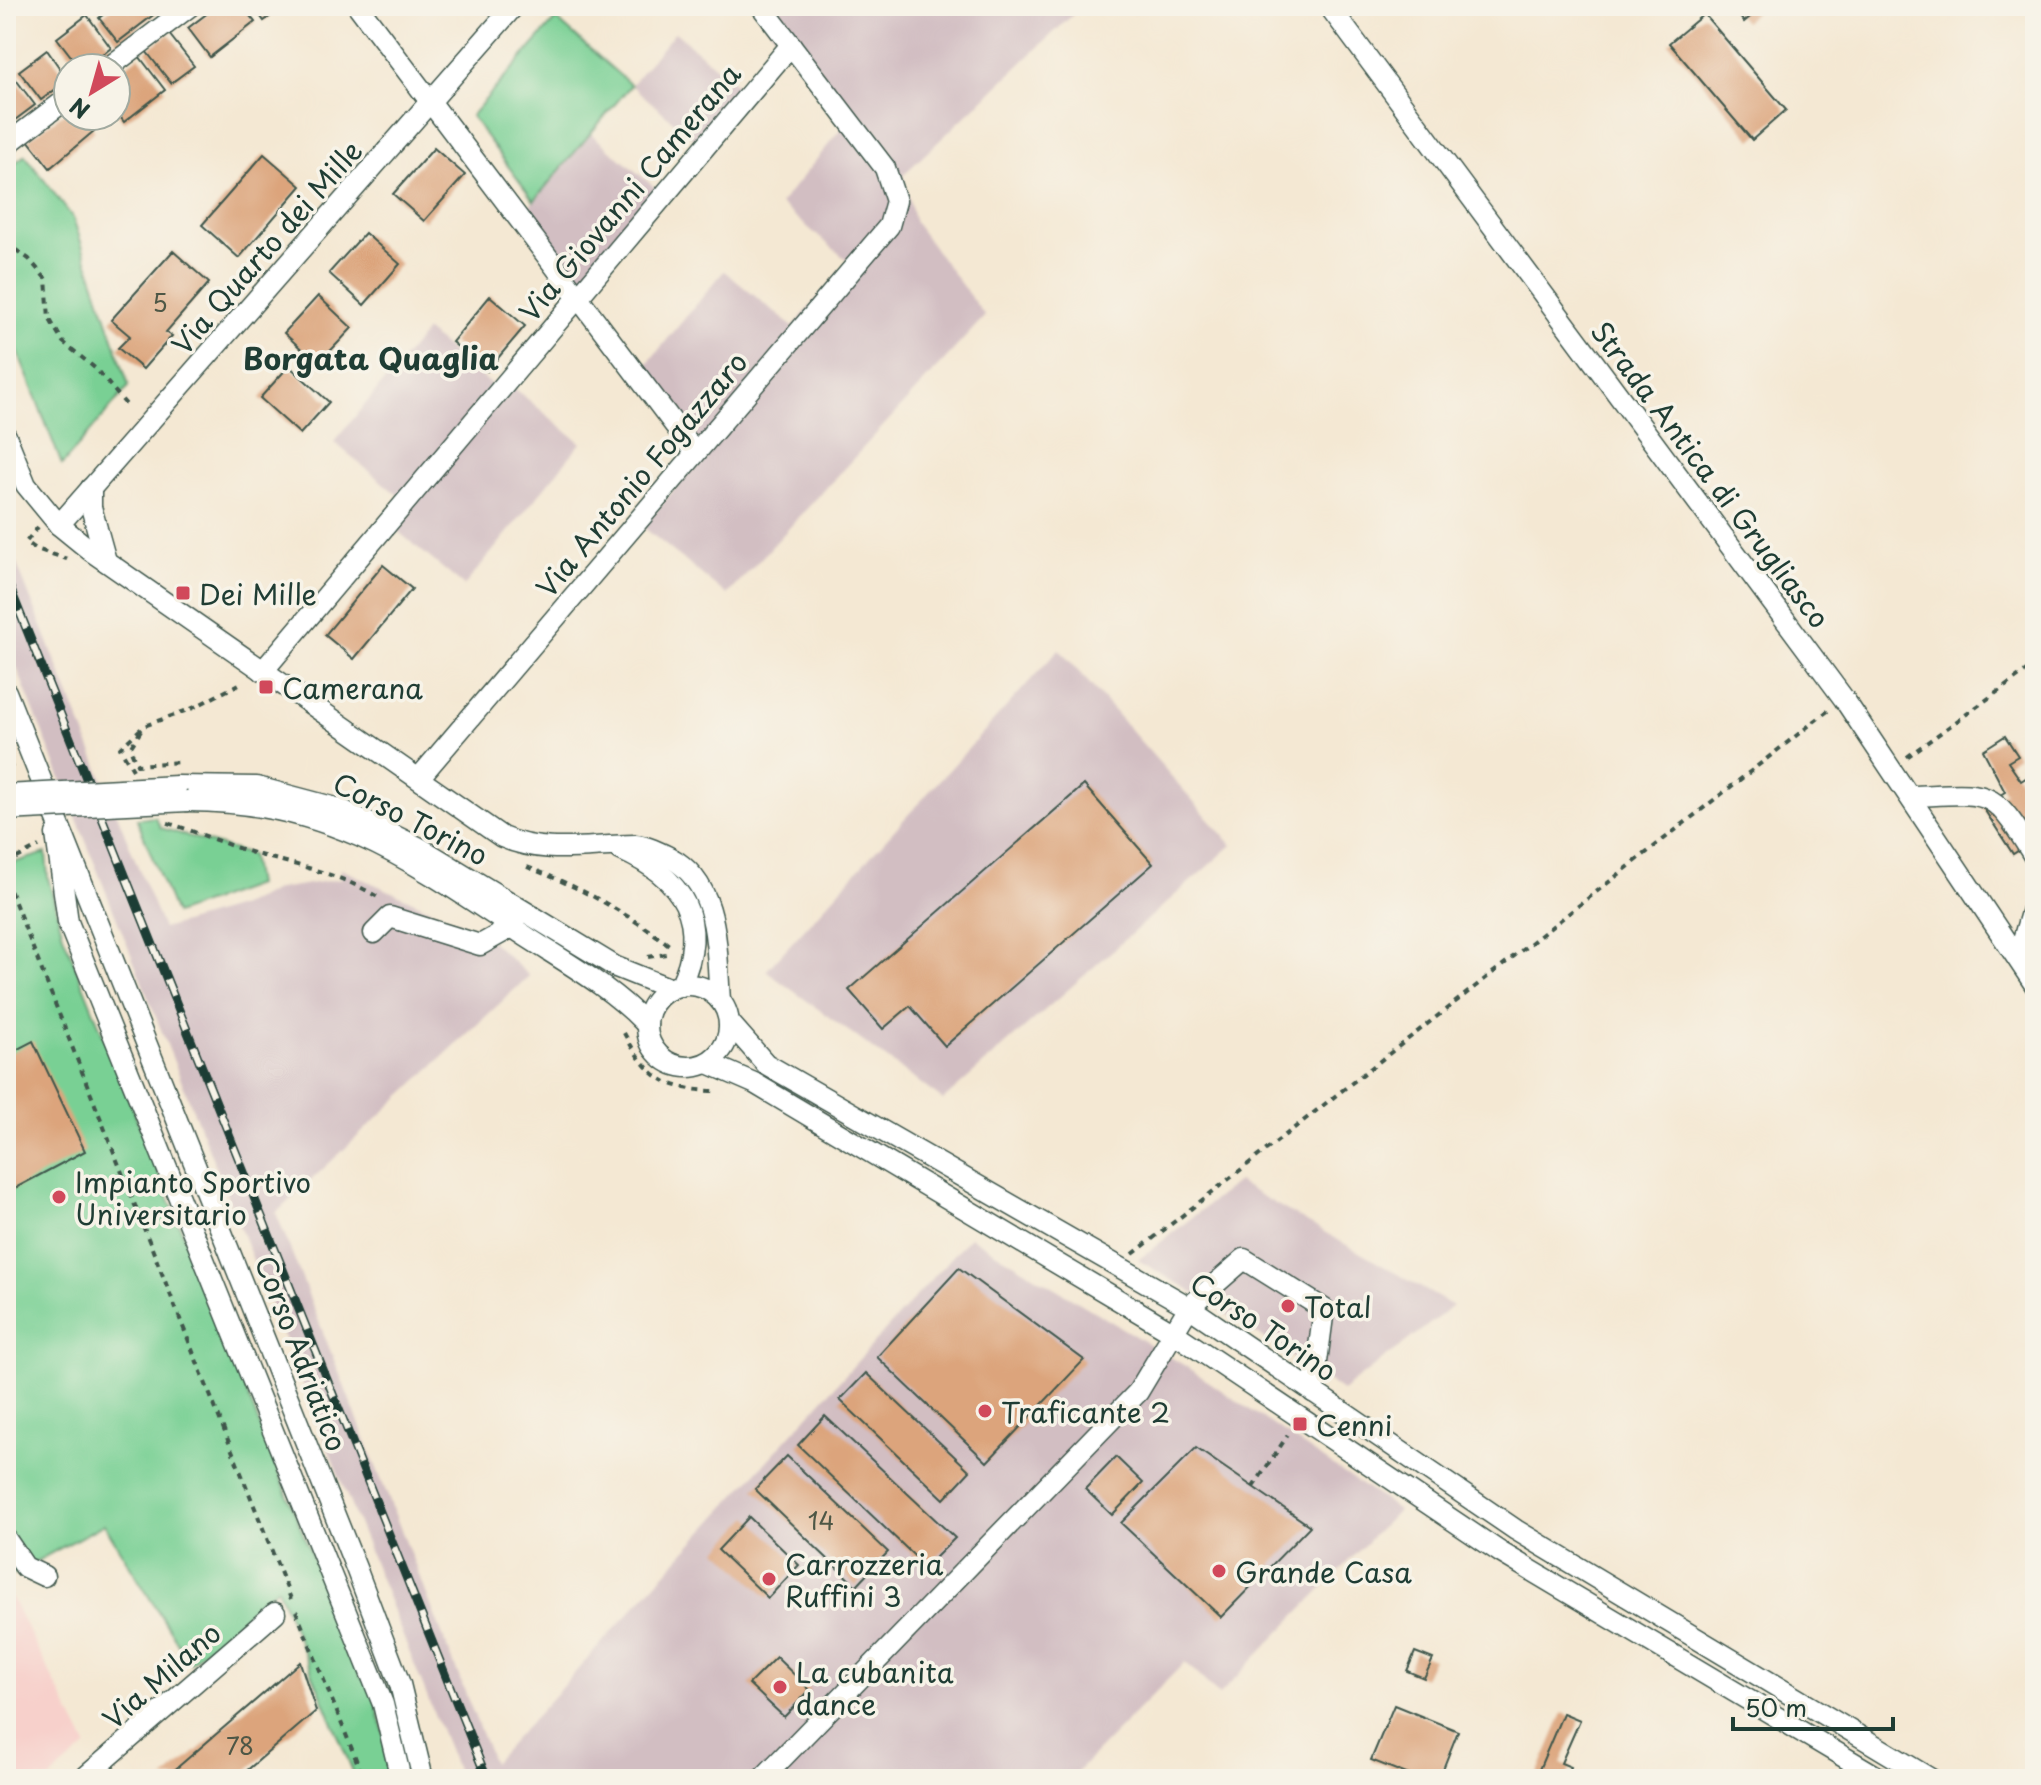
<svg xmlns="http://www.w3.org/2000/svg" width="2041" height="1785" font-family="'Playpen Sans',sans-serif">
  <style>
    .built { fill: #f7d0cb }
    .industrial { fill: #d2bec2 }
    .green { fill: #79d094; stroke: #4c8664; stroke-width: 2 }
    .building { fill: #dca47c }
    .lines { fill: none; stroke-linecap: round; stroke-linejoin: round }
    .minor-casing { stroke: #3f574c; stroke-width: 23 }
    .path { stroke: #3f574c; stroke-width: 4; stroke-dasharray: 6 6; stroke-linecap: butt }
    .minor { stroke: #fff; stroke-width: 20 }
    .rail-casing { stroke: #1f3d34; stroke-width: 9 }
    .rail { stroke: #f7f3e8; stroke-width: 6; stroke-dasharray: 18; stroke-linecap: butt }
    .minor-bridge-casing { stroke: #3f574c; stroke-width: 23; stroke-linecap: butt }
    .minor-bridge { stroke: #fff; stroke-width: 20 }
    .poi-dot { fill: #d1495b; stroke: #f7f3e8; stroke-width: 3 }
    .labels { text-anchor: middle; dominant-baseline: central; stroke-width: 7; stroke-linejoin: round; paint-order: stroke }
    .number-label { font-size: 24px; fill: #4e5746 }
    .street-label { font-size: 28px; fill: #1f3d34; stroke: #f7f3e8 }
    .poi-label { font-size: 28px; fill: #1f3d34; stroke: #f7f3e8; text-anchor: start }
    .neighbourhood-label { font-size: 30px; font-weight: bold; fill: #1f3d34; stroke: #f7f3e8 }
  </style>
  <rect width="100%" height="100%" fill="#f7f3e8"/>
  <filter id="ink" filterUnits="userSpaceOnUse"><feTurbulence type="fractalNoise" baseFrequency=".0125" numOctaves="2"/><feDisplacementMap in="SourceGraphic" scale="16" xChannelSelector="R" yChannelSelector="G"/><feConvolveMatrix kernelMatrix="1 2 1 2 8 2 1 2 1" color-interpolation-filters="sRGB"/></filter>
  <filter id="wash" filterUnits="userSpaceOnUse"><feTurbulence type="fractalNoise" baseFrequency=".006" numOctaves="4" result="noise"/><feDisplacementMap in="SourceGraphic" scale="32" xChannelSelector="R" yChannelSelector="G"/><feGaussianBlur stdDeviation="1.8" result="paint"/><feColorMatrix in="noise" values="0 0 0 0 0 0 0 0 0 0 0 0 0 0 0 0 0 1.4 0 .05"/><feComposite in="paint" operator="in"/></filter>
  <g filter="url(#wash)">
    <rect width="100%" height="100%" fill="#f4e8d3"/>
    <path class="built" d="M 6,1587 L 87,1746 L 49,1779 L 6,1779 Z"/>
    <g class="industrial">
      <path d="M 752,6 L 1082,6 L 903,175 L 915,223 L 985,316 L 727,595 L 643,527 L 704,454 L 642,370 L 724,271 L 793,327 L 848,261 L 780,204 L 844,126 Z"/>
      <path d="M 675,32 L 744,91 L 700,144 L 631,85 Z"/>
      <path d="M 590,133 L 659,191 L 579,287 L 523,214 Z"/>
      <path d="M 426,331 L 494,387 L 502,378 L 581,443 L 464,586 L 383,519 L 400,497 L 334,442 Z"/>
      <path d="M 6,537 L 163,929 L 241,906 L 278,889 L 340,879 L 341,869 L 481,932 L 529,976 L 276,1213 L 493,1763 L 970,1237 L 1187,1367 L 1398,1510 L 1219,1695 L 1185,1662 L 1070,1779 L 460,1779 L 6,641 Z"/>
      <path d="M 1059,649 L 1232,845 L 943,1100 L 766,971 Z"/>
      <path d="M 1237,1182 L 1453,1306 L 1342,1391 L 1199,1296 L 1138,1260 Z"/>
    </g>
    <g class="green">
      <path d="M 556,19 L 631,85 L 534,201 L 471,116 Z"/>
      <path d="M 25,155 L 73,218 L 129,386 L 62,465 L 6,321 L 6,170 Z"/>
      <path d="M 155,817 L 161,828 L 251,855 L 256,885 L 175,914 L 137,819 Z"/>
      <path d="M 46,853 L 48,878 L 63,935 L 361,1678 L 370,1681 L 396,1779 L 356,1779 L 277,1588 L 190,1663 L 104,1524 L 6,1578 L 6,865 Z"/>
    </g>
    <g id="blocks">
      <g class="building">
        <path d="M 114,6 L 165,6 L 118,42 L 99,18 Z"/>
        <path d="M 217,6 L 242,6 L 255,22 L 210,57 L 188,28 Z"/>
        <path d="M 253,6 L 284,6 L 264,21 Z"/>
        <path d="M 1731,6 L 1763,6 L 1744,22 Z"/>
        <path d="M 1704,14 L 1786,110 L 1752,140 L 1669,43 Z"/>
        <path d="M 87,15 L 111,48 L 85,68 L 80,68 L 57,38 Z"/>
        <path d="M 169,34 L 194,66 L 171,83 L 146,51 Z"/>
        <path d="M 47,50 L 68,80 L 41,100 L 19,71 Z"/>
        <path d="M 139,56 L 165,90 L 124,122 L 116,111 L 116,73 Z"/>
        <path d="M 11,73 L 35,105 L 11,123 L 6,117 L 6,77 Z"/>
        <path d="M 68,110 L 68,116 L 89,116 L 94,131 L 50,168 L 28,140 Z"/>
        <path d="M 434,148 L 465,175 L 424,221 L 393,194 Z"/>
        <path d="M 264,154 L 301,186 L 239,258 L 202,225 Z"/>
        <path d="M 365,233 L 400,264 L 364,305 L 329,273 Z"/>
        <path d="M 173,251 L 209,283 L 166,332 L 172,336 L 143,369 L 118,348 L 130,336 L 111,320 Z"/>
        <path d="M 318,296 L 352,328 L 318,364 L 284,333 Z"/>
        <path d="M 490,296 L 525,326 L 487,371 L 452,342 Z"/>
        <path d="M 289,366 L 329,402 L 300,434 L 260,398 Z"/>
        <path d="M 383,565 L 412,589 L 354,659 L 325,635 Z"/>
        <path d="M 2005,736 L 2018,756 L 2008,762 L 2021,781 L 2029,776 L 2035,786 L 2035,840 L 2013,854 L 1982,806 L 2005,792 L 1983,750 Z"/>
        <path d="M 1084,785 L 1153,864 L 945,1046 L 910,1006 L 883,1029 L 849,990 Z"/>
        <path d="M 33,1041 L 85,1151 L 6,1193 L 6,1055 Z"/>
        <path d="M 959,1268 L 1084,1360 L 987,1462 L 877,1357 Z"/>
        <path d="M 866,1373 L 970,1471 L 944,1499 L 840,1400 Z"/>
        <path d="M 825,1416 L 955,1538 L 926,1567 L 798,1445 Z"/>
        <path d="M 1196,1448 L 1310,1526 L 1221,1617 L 1121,1523 Z"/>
        <path d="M 787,1456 L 888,1552 L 856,1586 L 755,1489 Z"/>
        <path d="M 1116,1457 L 1143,1483 L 1112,1515 L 1085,1489 Z"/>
        <path d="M 749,1517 L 799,1565 L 768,1598 L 718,1550 Z"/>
        <path d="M 1415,1652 L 1433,1659 L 1424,1678 L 1407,1671 Z"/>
        <path d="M 776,1657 L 810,1690 L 784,1717 L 749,1684 Z"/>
        <path d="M 300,1662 L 316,1711 L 237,1779 L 164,1779 Z"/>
        <path d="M 1394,1705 L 1458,1731 L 1439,1779 L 1419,1779 L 1371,1760 Z"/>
        <path d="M 1563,1713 L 1580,1720 L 1561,1763 L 1571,1767 L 1566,1779 L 1535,1779 Z"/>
      </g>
    </g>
  </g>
  <g filter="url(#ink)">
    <use href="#blocks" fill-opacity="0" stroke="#3f574c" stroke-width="2"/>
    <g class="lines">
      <g class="minor-casing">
        <g id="minor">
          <path d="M 358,6 L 695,452"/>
          <path d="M 1329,6 L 1844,699 L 2035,985"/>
          <path d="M 108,68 L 190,6"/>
          <path d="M 6,145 L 68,98"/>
          <path d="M 6,436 L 26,485 L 59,525 L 91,551 L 502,837 C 546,856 589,845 635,845 C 647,846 659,852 669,857 C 721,884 716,950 720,1000"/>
          <path d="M 91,488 L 91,507 L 106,561"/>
          <path d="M 59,525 L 514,6"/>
          <path d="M 263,671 L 791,45"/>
          <path d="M 6,692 L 356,1568 L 400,1684 L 423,1779"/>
          <path d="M 419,778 L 889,226 L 896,201 L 885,168 L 761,6"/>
          <path d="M 177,786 L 257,787 L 340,809 L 422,849 L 616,967 L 671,989"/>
          <path d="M 1912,796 C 1993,793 1991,786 2035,858"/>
          <path d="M 188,801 C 333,801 414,862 530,939 C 572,966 613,989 647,1025"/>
          <path d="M 56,834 L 68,922 L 383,1704 L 401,1779"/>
          <path d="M 621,850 C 682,877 711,921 680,986"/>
          <path d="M 374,933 L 390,917 L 480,945 L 505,931 L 517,914"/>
          <path d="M 2018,957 L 2035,899"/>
          <circle cx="688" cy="1026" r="41"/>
          <path d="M 730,1023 L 766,1064 L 1189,1307 L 1516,1530 L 1931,1779"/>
          <path d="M 708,1063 L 754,1083 L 1174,1333 L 1500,1552 L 1881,1779"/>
          <path d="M 6,1539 L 25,1567 L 44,1576"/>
          <path d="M 83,1779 L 275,1613"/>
          <path d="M 762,1779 L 1138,1392 L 1189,1307 L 1244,1259 L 1324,1309 L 1313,1392"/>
        </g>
      </g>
      <g class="path">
        <path d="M 6,243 L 29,259 L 46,279 L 49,318 L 63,342 L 96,369 L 129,408"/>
        <path d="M 38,527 L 26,542 L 36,549 L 67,559"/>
        <path d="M 141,731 L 130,748 L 137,765 L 180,762"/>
        <path d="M 6,756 L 12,768"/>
        <path d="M 1907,757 L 2035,665"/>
        <path d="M 133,770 L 120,748 L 144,726 L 193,708 L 243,682"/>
        <path d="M 168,823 C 200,833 231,847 263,856 C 307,868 341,874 381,899"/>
        <path d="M 6,864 L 39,846"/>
        <path d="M 527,867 C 580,887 628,913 673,948"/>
        <path d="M 6,880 L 291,1599"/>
        <path d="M 648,957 L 671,953"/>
        <path d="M 624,1033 C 648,1078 666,1090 717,1091"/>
        <path d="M 1133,1254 L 1829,710"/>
        <path d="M 1253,1487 L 1288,1435"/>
        <path d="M 296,1611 L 364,1779"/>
      </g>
      <use href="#minor" class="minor"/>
      <g class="rail-casing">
        <path id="rail" d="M 6,578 L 487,1779"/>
      </g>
      <use href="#rail" class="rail"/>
      <g class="minor-bridge-casing">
        <g id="minor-bridge">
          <path d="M 6,795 L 177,786"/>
          <path d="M 6,810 L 188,801"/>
        </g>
      </g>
      <use href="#minor-bridge" class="minor-bridge"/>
    </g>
  </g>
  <g class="poi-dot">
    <rect x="175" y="585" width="16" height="16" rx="4"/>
    <rect x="258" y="679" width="16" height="16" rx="4"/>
    <circle cx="59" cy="1197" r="8"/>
    <circle cx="1288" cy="1306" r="8"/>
    <circle cx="985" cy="1411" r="8"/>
    <rect x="1292" y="1416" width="16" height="16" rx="4"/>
    <circle cx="1219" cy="1571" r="8"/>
    <circle cx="769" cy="1579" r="8"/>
    <circle cx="780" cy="1687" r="8"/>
  </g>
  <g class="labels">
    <g class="number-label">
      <text x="160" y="302">5</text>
      <text x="821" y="1520">14</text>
      <text x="240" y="1745">78</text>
    </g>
    <g class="street-label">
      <text transform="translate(629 192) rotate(-50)">Via Giovanni Camerana</text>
      <text transform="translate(266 247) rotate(-49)">Via Quarto dei Mille</text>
      <text transform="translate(641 474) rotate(-50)">Via Antonio Fogazzaro</text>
      <text transform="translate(1711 474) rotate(53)">Strada Antica di Grugliasco</text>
      <text transform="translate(411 818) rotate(27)">Corso Torino</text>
      <text transform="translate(1264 1326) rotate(34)">Corso Torino</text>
      <text transform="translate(302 1353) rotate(69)">Corso Adriatico</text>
      <text transform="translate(161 1675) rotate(-41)">Via Milano</text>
    </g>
    <g class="poi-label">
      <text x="199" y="593">Dei Mille</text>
      <text x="282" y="687">Camerana</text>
      <text x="75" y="1181">Impianto Sportivo<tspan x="75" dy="32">Universitario</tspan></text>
      <text x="1304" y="1306">Total</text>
      <text x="1001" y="1411">Traficante 2</text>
      <text x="1316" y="1424">Cenni</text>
      <text x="785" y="1563">Carrozzeria<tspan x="785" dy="32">Ruffini 3</tspan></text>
      <text x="1235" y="1571">Grande Casa</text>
      <text x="796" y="1671">La cubanita<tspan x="796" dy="32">dance</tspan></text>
    </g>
    <g class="neighbourhood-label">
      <text x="371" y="357">Borgata Quaglia</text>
    </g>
  </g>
  <rect width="2041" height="1785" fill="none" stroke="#f7f3e8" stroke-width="32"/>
  <g transform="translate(92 92) rotate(217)"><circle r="38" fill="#f7f3e8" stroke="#a1aaa0" stroke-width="2"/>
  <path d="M0-6L14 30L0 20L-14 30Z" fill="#d1495b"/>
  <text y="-12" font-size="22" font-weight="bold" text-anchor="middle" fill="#1f3d34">N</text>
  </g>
  <path d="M1733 1717v12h160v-12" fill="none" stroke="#1f3d34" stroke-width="4"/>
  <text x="1745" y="1717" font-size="24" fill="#1f3d34" stroke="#f7f3e8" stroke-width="6" paint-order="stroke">50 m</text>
</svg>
